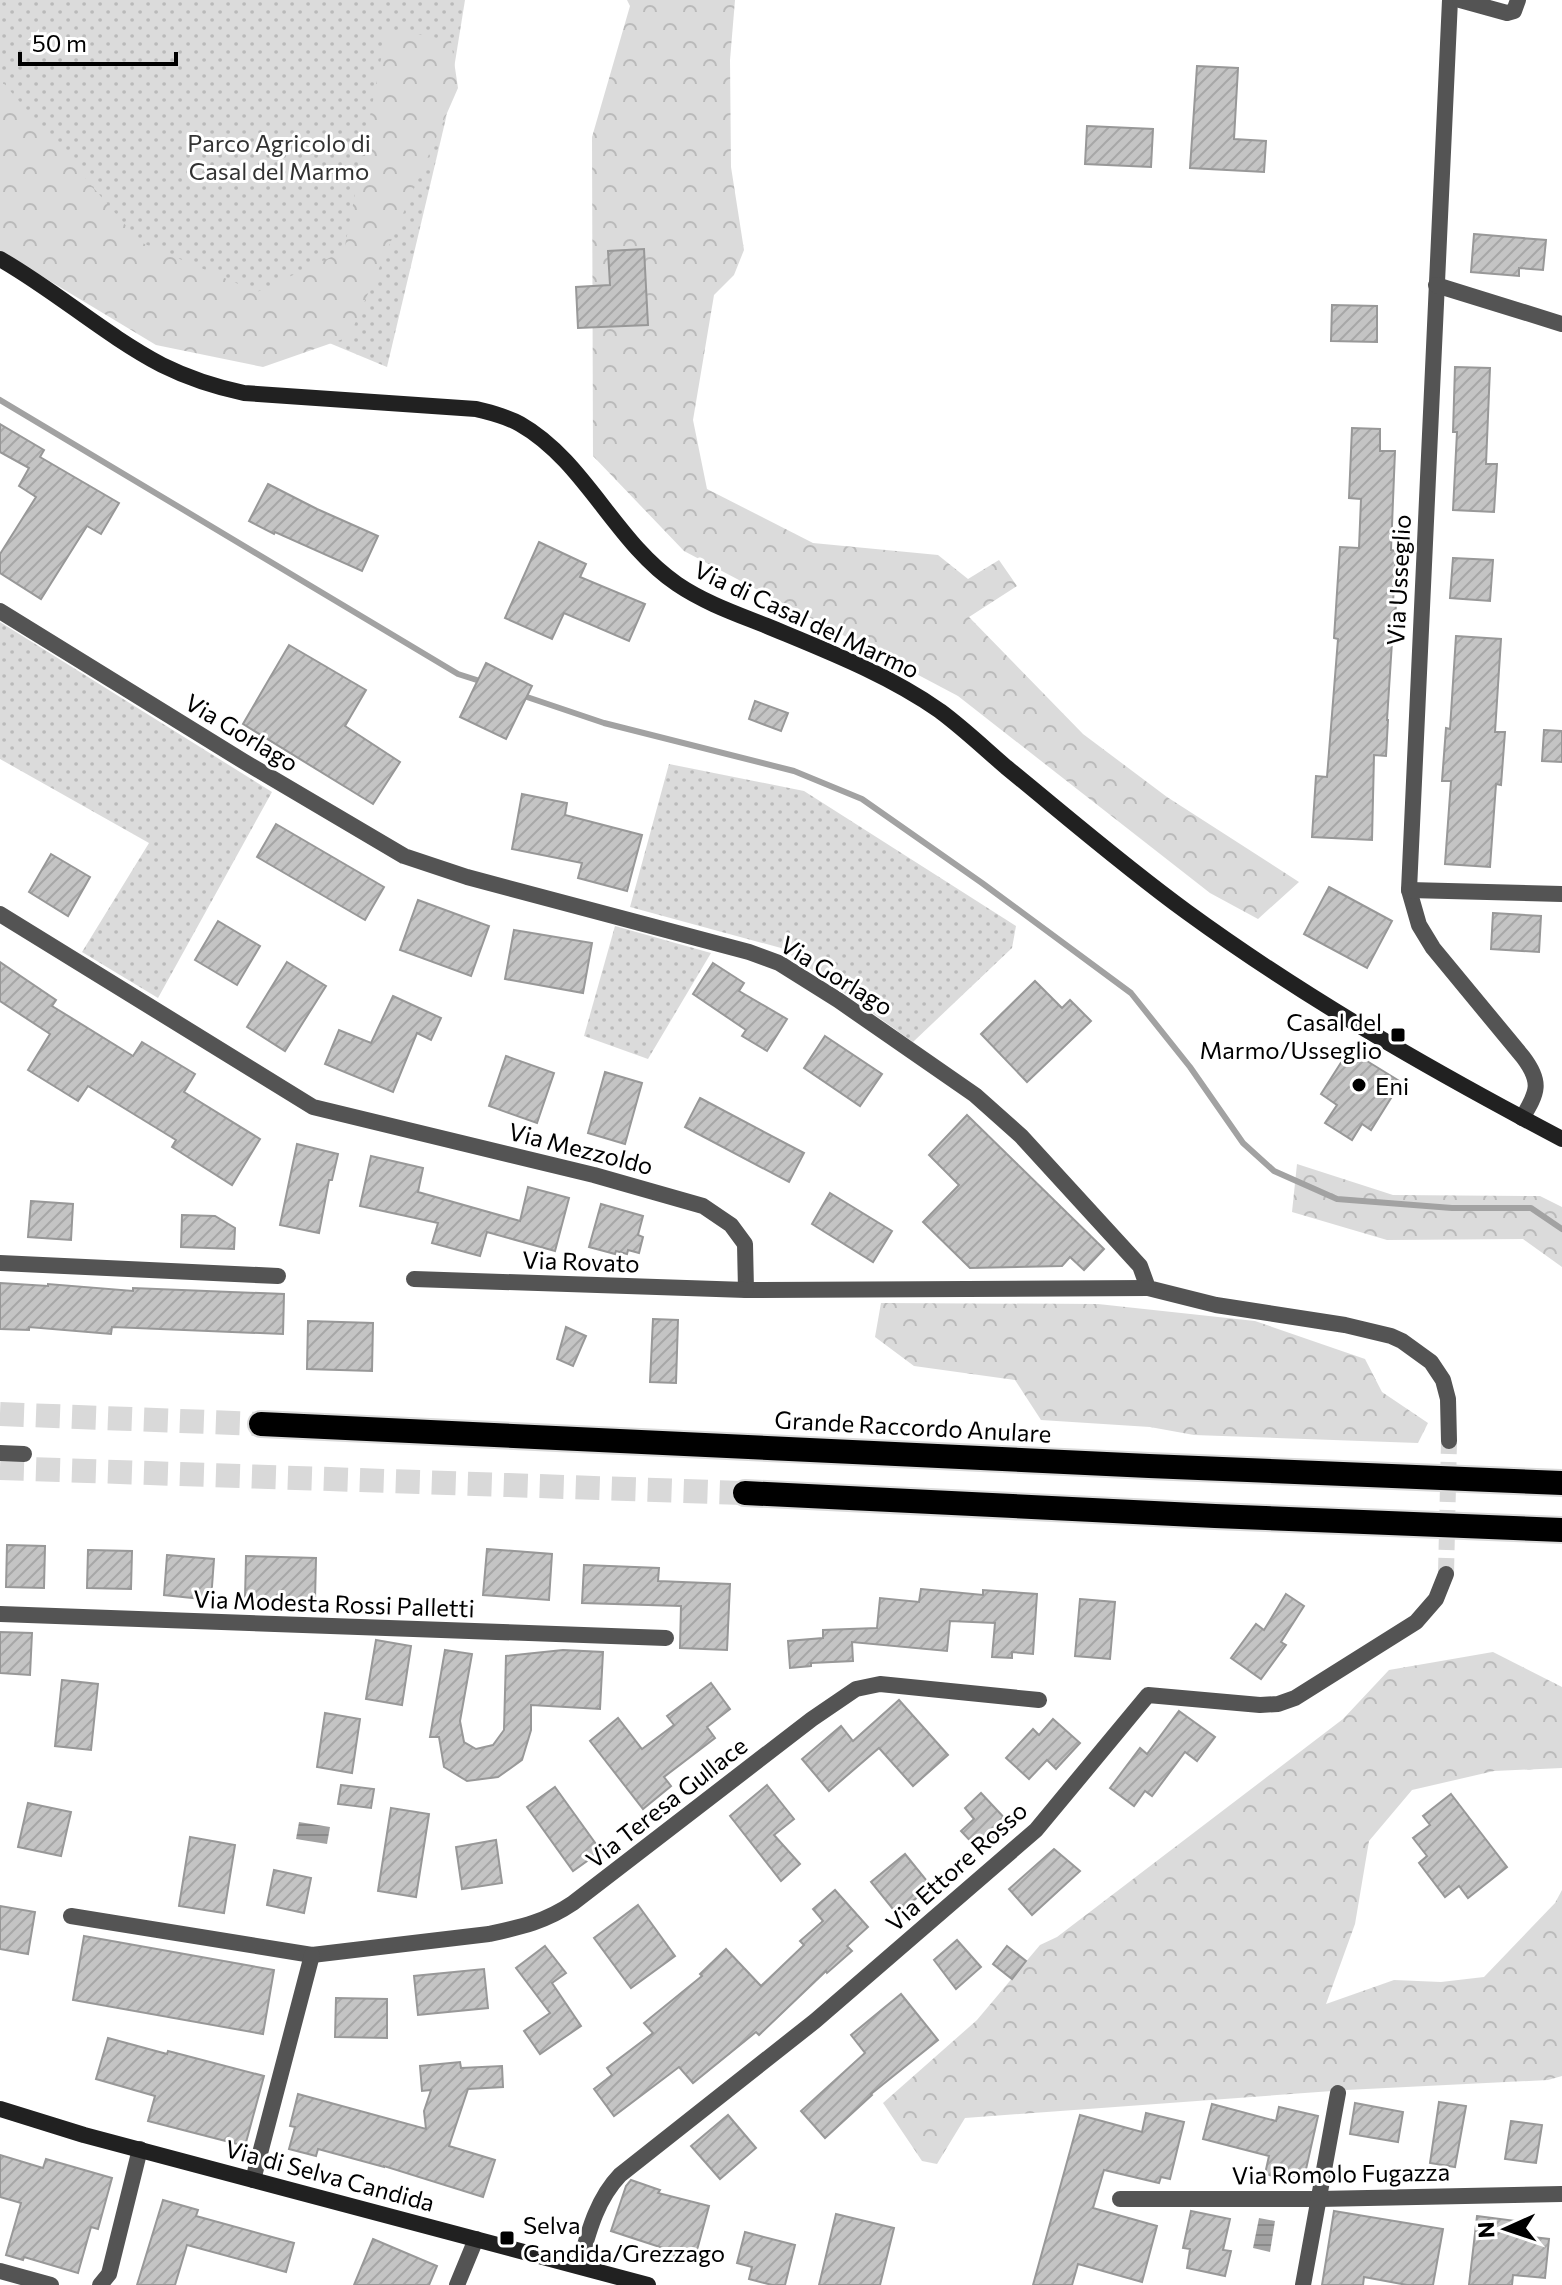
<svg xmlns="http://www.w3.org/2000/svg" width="1562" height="2285" font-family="Commissioner,sans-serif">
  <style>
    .green { fill: url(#green-dots) }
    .forest { fill: url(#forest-crowns) }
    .water { fill: url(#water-rules) }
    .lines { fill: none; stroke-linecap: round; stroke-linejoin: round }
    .stream { stroke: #a2a2a2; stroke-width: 6 }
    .building { fill: url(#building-hatch); stroke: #989898; stroke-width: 2 }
    .street-tunnel { stroke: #d9d9d9; stroke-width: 16; stroke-dasharray: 16 8; stroke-linecap: butt }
    .highway-tunnel { stroke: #d9d9d9; stroke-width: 24; stroke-dasharray: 24 12; stroke-linecap: butt }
    .highway-casing { stroke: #dbdbdb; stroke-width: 28 }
    .street { stroke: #545454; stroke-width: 16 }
    .secondary { stroke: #212121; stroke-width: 16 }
    .highway { stroke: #000; stroke-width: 24 }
    .poi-dot { fill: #000; stroke: #fff; stroke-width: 3 }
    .labels { text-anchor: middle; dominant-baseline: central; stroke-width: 6; stroke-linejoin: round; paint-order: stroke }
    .park-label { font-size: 24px; fill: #323232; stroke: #fff }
    .street-label { font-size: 24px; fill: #000; stroke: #fff }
    .poi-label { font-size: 24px; fill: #000; stroke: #fff; text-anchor: start }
  </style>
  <defs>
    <pattern id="green-dots" width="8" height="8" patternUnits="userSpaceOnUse" patternTransform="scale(2)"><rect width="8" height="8" fill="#dbdbdb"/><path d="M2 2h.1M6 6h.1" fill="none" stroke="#bababa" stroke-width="1.8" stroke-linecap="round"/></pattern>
    <pattern id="forest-crowns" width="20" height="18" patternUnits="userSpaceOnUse" patternTransform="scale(2)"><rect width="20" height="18" fill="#dbdbdb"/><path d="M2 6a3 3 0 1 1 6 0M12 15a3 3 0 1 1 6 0" fill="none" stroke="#bababa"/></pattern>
    <pattern id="water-rules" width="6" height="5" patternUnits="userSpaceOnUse" patternTransform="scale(2)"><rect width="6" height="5" fill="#a2a2a2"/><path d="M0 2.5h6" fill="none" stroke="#8a8a8a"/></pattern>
    <pattern id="building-hatch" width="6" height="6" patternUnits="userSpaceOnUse" patternTransform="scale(2)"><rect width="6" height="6" fill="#c4c4c4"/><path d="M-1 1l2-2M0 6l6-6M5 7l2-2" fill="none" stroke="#a7a7a7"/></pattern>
  </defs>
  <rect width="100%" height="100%" fill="#fff"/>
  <g class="green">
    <path d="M 0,0 L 465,0 L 446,118 L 387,367 L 0,206 Z"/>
    <path d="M 0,622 L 272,792 L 158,998 L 82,952 L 149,843 L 0,759 Z"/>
    <path d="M 669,764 L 804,791 L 1016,926 L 1012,948 L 913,1042 L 781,948 L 630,907 Z"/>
    <path d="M 615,926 L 711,953 L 648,1059 L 584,1036 Z"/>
  </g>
  <g class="forest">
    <path d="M 627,0 L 735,0 L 730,60 L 731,167 L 744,250 L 734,275 L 714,295 L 693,420 L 707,489 L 813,543 L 938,555 L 968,579 L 999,560 L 1017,586 L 969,617 L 1083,734 L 1167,797 L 1299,882 L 1258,919 L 1210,893 L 958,696 L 684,551 L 593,456 L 592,137 L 630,6 Z"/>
    <path d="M 387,28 L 451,41 L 458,88 L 349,337 L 263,367 L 156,345 L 0,251 L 0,79 L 140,242 L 257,292 L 344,251 Z"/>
    <path d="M 1297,1164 L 1393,1195 L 1540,1196 L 1562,1207 L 1562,1267 L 1523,1239 L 1387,1240 L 1292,1212 Z"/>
    <path d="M 881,1303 L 1098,1304 L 1255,1321 L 1365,1359 L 1382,1392 L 1428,1423 L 1418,1443 L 1194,1435 L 1150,1427 L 1041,1420 L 1015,1380 L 914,1366 L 875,1337 Z"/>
    <path d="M 1493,1652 L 1562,1687 L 1562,1768 L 1494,1771 L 1412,1790 L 1369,1841 L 1355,1924 L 1326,2004 L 1394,1980 L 1441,1982 L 1484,1977 L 1555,1903 L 1562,1890 L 1562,2076 L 1548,2080 L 1346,2090 L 965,2118 L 937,2164 L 922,2161 L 883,2103 L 977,2020 L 1040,1945 L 1057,1937 L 1343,1719 L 1389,1670 Z"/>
  </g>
  <g class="water">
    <path d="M 299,1822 L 330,1827 L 327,1844 L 296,1839 Z"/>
    <path d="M 1259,2218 L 1275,2221 L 1270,2252 L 1253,2248 Z"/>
  </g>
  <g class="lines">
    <g class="stream">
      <path d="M 0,400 L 458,674 L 483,682"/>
      <path d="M 521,695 L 604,723 L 794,771 L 862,799 L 982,883 L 1131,993 L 1190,1067 L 1243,1143 L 1274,1171 L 1337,1199 L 1452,1208 L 1531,1208 L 1562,1229"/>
    </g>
  </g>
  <g class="building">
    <path d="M 1197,66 L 1238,68 L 1234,139 L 1266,141 L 1264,172 L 1190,168 Z"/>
    <path d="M 1087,126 L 1153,129 L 1151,167 L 1085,164 Z"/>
    <path d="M 1474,234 L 1546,240 L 1543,270 L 1519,268 L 1519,276 L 1471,272 Z"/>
    <path d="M 644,249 L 648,325 L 578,328 L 576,287 L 610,285 L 608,251 Z"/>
    <path d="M 1332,305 L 1377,306 L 1377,342 L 1331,341 Z"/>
    <path d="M 1455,367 L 1490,368 L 1486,464 L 1497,464 L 1494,512 L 1453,510 L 1457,432 L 1453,432 Z"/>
    <path d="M 0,424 L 44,450 L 40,457 L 119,503 L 101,534 L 87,526 L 41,599 L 0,573 L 0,554 L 36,497 L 19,486 L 29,468 L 0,452 Z"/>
    <path d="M 1352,428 L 1380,429 L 1380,451 L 1395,451 L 1391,550 L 1396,551 L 1393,603 L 1396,603 L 1394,642 L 1392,642 L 1387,720 L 1388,720 L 1386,756 L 1374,755 L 1372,840 L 1312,837 L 1316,776 L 1327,777 L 1338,639 L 1334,638 L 1340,547 L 1359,548 L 1361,499 L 1349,498 Z"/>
    <path d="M 268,484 L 317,509 L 378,536 L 362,571 L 275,532 L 274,534 L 249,521 Z"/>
    <path d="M 539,542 L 586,564 L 580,577 L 645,604 L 629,641 L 564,613 L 552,639 L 505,618 Z"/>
    <path d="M 1453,558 L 1493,560 L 1490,601 L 1450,598 Z"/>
    <path d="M 1456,636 L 1501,639 L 1495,732 L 1505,732 L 1501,785 L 1496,784 L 1490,867 L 1445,864 L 1451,781 L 1442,781 L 1446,728 L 1450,729 Z"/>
    <path d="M 289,645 L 366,690 L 345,726 L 400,762 L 373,804 L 243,724 Z"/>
    <path d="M 486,663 L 532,686 L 506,739 L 460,717 Z"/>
    <path d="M 755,701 L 788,713 L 781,731 L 749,719 Z"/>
    <path d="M 1544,730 L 1562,731 L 1562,762 L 1542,761 Z"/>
    <path d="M 522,794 L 567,803 L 565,815 L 642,835 L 627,891 L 578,878 L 582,863 L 512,849 Z"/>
    <path d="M 276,824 L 384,887 L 365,920 L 257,857 Z"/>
    <path d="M 51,854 L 90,877 L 68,916 L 29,892 Z"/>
    <path d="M 1329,887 L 1392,921 L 1367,968 L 1304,934 Z"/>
    <path d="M 418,900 L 489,926 L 471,976 L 400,950 Z"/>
    <path d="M 1493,913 L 1541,916 L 1539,952 L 1491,949 Z"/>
    <path d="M 218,921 L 260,946 L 237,985 L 195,960 Z"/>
    <path d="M 514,930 L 592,943 L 583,993 L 505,979 Z"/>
    <path d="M 0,962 L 56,1000 L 52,1006 L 133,1056 L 142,1042 L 195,1074 L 184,1092 L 260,1139 L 232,1185 L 172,1147 L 176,1140 L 88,1086 L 78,1101 L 28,1070 L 50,1034 L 0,1001 Z"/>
    <path d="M 287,962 L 326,986 L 285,1051 L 247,1027 Z"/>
    <path d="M 713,963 L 744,983 L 739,991 L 787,1019 L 767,1051 L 742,1036 L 746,1030 L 693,994 Z"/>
    <path d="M 1035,981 L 1062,1008 L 1070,1000 L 1091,1021 L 1027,1082 L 981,1034 Z"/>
    <path d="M 393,996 L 441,1018 L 431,1040 L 417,1033 L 393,1092 L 325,1064 L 339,1030 L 371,1043 Z"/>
    <path d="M 825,1036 L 882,1074 L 860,1106 L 804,1068 Z"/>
    <path d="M 1349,1050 L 1401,1082 L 1371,1130 L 1362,1124 L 1352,1140 L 1325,1123 L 1337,1105 L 1321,1094 Z"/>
    <path d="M 506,1056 L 554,1073 L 537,1123 L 489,1106 Z"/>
    <path d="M 605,1072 L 642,1083 L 625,1144 L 588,1133 Z"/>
    <path d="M 700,1098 L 804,1153 L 789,1182 L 685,1127 Z"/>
    <path d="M 967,1115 L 1104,1249 L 1084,1270 L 1070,1257 L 1062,1266 L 970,1268 L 923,1222 L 959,1185 L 929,1155 Z"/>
    <path d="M 297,1144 L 338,1154 L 332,1180 L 329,1180 L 319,1233 L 280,1225 Z"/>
    <path d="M 371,1156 L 423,1168 L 418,1192 L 520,1221 L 528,1187 L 569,1198 L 555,1251 L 487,1232 L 480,1256 L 432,1243 L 438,1223 L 360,1206 Z"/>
    <path d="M 830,1193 L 892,1231 L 873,1262 L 812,1224 Z"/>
    <path d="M 31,1201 L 73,1204 L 71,1240 L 28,1237 Z"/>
    <path d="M 601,1204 L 643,1216 L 638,1235 L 643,1237 L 639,1253 L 628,1250 L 627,1254 L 616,1251 L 615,1254 L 589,1247 Z"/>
    <path d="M 182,1215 L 215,1216 L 235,1228 L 234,1249 L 181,1247 Z"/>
    <path d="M 0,1283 L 48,1286 L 48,1284 L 133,1291 L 133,1288 L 284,1294 L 283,1334 L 112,1327 L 111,1334 L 29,1327 L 29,1330 L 0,1329 Z"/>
    <path d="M 653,1319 L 678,1320 L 676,1383 L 650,1382 Z"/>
    <path d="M 308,1321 L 373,1323 L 372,1371 L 307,1369 Z"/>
    <path d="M 566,1327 L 586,1336 L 573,1366 L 557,1359 Z"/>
    <path d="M 7,1545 L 45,1546 L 44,1588 L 6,1587 Z"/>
    <path d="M 487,1549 L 552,1554 L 549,1600 L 483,1595 Z"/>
    <path d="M 88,1550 L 132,1551 L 131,1589 L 87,1588 Z"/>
    <path d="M 167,1555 L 214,1559 L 211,1600 L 164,1595 Z"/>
    <path d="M 246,1556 L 316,1558 L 315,1600 L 245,1598 Z"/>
    <path d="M 584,1565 L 659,1568 L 658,1581 L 730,1584 L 727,1650 L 680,1648 L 681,1606 L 582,1603 Z"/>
    <path d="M 921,1589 L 983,1595 L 983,1590 L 1037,1594 L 1033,1654 L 1012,1652 L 1012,1658 L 992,1657 L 995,1623 L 950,1621 L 947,1651 L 852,1642 L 853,1661 L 811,1663 L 811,1666 L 790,1668 L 788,1641 L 823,1638 L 823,1630 L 877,1628 L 880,1598 L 919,1602 Z"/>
    <path d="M 1286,1594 L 1304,1606 L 1281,1642 L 1286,1645 L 1261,1679 L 1231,1658 L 1256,1624 L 1264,1630 Z"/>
    <path d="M 1080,1599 L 1115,1602 L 1110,1659 L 1075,1656 Z"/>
    <path d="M 0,1632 L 32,1633 L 30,1675 L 0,1673 Z"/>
    <path d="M 376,1640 L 411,1646 L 402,1705 L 366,1699 Z"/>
    <path d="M 445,1650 L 472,1654 L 460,1721 L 464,1742 L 476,1749 L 493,1745 L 504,1730 L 506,1656 L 563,1650 L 603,1652 L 600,1709 L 531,1705 L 531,1730 L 522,1760 L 498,1777 L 467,1781 L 444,1767 L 439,1737 L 430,1737 Z"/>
    <path d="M 62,1680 L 98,1684 L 91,1750 L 55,1746 Z"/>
    <path d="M 711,1683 L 730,1709 L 707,1727 L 715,1738 L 664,1777 L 671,1786 L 643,1809 L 590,1741 L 618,1718 L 642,1749 L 674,1725 L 667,1716 Z"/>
    <path d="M 899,1700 L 948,1755 L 913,1786 L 879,1748 L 829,1791 L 802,1759 L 841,1726 L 853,1741 Z"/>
    <path d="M 1179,1711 L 1215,1737 L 1197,1761 L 1185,1752 L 1152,1796 L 1145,1791 L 1134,1806 L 1110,1788 L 1140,1748 L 1147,1754 Z"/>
    <path d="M 325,1713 L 360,1719 L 352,1773 L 317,1767 Z"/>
    <path d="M 1053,1719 L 1080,1743 L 1056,1769 L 1047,1760 L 1029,1779 L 1006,1758 L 1033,1729 L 1039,1735 Z"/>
    <path d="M 341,1785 L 374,1789 L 371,1808 L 338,1804 Z"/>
    <path d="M 767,1785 L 794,1819 L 774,1835 L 800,1864 L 781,1881 L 730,1816 Z"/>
    <path d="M 555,1787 L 601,1851 L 573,1871 L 527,1807 Z"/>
    <path d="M 981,1793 L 1010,1824 L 980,1851 L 961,1831 L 974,1819 L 965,1808 Z"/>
    <path d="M 1451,1794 L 1507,1867 L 1468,1898 L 1459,1886 L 1445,1897 L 1419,1863 L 1427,1856 L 1413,1838 L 1430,1825 L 1423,1816 Z"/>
    <path d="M 28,1803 L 71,1812 L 61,1856 L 18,1847 Z"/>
    <path d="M 391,1808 L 429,1814 L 416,1897 L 378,1891 Z"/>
    <path d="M 190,1837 L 235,1845 L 224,1913 L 179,1906 Z"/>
    <path d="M 496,1840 L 502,1883 L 462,1889 L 456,1847 Z"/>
    <path d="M 1054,1849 L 1080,1871 L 1032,1915 L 1009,1889 Z"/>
    <path d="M 905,1854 L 931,1886 L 897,1914 L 871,1882 Z"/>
    <path d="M 274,1870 L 311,1878 L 304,1913 L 267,1905 Z"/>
    <path d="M 835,1890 L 868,1927 L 847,1946 L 852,1951 L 827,1973 L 826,1971 L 759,2035 L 756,2032 L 693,2083 L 679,2067 L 614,2116 L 594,2089 L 612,2075 L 607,2068 L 653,2033 L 644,2023 L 702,1976 L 700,1974 L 726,1949 L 761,1986 L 804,1945 L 800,1941 L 823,1921 L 813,1909 Z"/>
    <path d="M 638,1905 L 675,1956 L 631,1988 L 594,1938 Z"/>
    <path d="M 0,1906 L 35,1912 L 28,1954 L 0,1949 Z"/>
    <path d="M 84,1936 L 274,1970 L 263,2034 L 73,2000 Z"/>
    <path d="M 957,1940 L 981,1967 L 956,1989 L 934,1960 Z"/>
    <path d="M 545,1946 L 566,1973 L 552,1983 L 581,2026 L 540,2054 L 524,2031 L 550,2013 L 516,1968 Z"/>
    <path d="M 1007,1946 L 1026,1961 L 1012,1979 L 993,1964 Z"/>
    <path d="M 484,1969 L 488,2008 L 418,2015 L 414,1976 Z"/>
    <path d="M 901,1994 L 938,2040 L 871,2094 L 872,2095 L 825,2138 L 801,2111 L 865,2053 L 851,2035 Z"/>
    <path d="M 336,1998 L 387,1999 L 387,2038 L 335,2037 Z"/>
    <path d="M 108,2038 L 167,2054 L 168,2051 L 264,2076 L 245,2146 L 148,2121 L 155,2096 L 96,2079 Z"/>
    <path d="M 460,2062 L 461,2068 L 502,2066 L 503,2087 L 468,2089 L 449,2146 L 495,2160 L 483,2197 L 384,2166 L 384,2167 L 318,2149 L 316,2156 L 289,2149 L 295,2127 L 290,2126 L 298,2094 L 426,2129 L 424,2111 L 431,2090 L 422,2091 L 420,2066 Z"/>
    <path d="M 1439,2102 L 1466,2106 L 1455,2167 L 1430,2163 Z"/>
    <path d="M 1355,2103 L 1403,2112 L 1398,2142 L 1350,2134 Z"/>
    <path d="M 1212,2104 L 1276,2121 L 1279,2107 L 1318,2116 L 1304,2178 L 1286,2174 L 1285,2179 L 1265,2174 L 1269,2156 L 1203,2139 Z"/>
    <path d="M 1146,2113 L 1184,2122 L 1170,2179 L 1161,2177 L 1159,2183 L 1104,2170 L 1093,2208 L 1157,2226 L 1142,2282 L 1078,2264 L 1072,2285 L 1033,2285 L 1080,2115 L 1142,2132 Z"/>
    <path d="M 728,2115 L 756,2148 L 720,2179 L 691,2146 Z"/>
    <path d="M 1511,2121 L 1542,2125 L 1536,2163 L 1505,2159 Z"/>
    <path d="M 0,2155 L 43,2168 L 46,2159 L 112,2178 L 98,2229 L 91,2227 L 78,2273 L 24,2257 L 23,2260 L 6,2255 L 21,2203 L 0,2197 Z"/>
    <path d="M 631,2180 L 660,2190 L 658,2193 L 709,2206 L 694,2261 L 665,2253 L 666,2249 L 611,2231 L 626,2186 Z"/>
    <path d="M 163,2200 L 198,2210 L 196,2216 L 294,2243 L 286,2272 L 187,2245 L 175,2285 L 137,2285 Z"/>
    <path d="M 1191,2211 L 1230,2219 L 1223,2250 L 1231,2251 L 1225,2276 L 1187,2268 L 1190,2249 L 1183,2248 Z"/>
    <path d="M 1334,2211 L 1443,2229 L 1433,2285 L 1407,2285 L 1364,2277 L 1363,2285 L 1322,2285 Z"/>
    <path d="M 836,2214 L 894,2228 L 880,2285 L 819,2285 Z"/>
    <path d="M 1477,2216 L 1524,2222 L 1523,2236 L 1549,2239 L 1545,2278 L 1513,2275 L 1512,2285 L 1469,2285 Z"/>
    <path d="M 745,2232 L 795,2245 L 785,2285 L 772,2285 L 749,2279 L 752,2267 L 737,2263 Z"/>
    <path d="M 373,2239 L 437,2266 L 429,2285 L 354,2285 Z"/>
  </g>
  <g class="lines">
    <path class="street-tunnel" d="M 1446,1574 L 1449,1441"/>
    <g class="highway-tunnel">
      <path d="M 0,1414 L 261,1424"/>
      <path d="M 0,1468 L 745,1493"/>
    </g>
    <g class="highway-casing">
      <g id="highway">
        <path d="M 261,1424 L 1149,1466 L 1562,1483"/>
        <path d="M 745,1493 L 1215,1516 L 1562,1530"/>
      </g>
    </g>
    <g class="street">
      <path d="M 1450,0 L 1409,890 L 1419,925 L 1433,948 L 1523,1057 C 1542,1082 1538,1092 1522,1118"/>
      <path d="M 1460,0 L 1507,13 L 1514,11 L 1518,0"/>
      <path d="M 1436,285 L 1562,324"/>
      <path d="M 0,611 L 243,761 L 404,856 L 467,877 L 749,952 L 779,963 L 838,1000 L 975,1095 L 1021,1136 L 1140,1266 L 1148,1288 L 1216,1305 L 1345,1325 L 1391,1336 L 1402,1341 L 1431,1362 L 1443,1380 L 1448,1399 L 1449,1441"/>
      <path d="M 1409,890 L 1562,894"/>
      <path d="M 0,914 L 313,1107 L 594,1175 L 703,1206 L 731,1225 L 745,1244 L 746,1290 L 1148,1288"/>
      <path d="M 0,1263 L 278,1276"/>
      <path d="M 414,1279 L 746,1290"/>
      <path d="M 0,1453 L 24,1454"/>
      <path d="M 0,1614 L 666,1638"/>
      <path d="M 71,1916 L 312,1955 L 489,1934 C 521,1927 545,1922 573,1903 L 812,1719 L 856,1689 L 880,1684 L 1039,1700"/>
      <path d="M 253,2180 L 312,1955"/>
      <path d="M 1120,2199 L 1319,2199 L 1562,2194"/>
      <path d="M 579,2266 C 588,2234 596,2200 620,2175 L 815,2021 L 1036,1830 L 1148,1695 L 1260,1705 L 1278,1704 L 1295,1698 L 1416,1622 L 1436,1599 L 1446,1574"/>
      <path d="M 0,2271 L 51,2285"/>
      <path d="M 100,2285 L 109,2274 L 140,2149"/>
      <path d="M 457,2285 L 476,2239"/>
      <path d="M 1303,2285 L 1338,2093"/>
    </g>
    <g class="secondary">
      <path d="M 0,259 C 56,291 105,335 162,365 C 188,378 216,387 244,393 L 476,409 C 491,413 506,416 520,424 C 585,461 615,542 677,584 C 705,603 737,614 767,626 C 827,651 887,674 940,711 C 963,728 984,748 1006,767 C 1066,816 1125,867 1187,912 C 1305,998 1433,1071 1562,1139"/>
      <path d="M 0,2109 L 84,2135 L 648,2285"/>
    </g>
    <use href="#highway" class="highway"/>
  </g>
  <g class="poi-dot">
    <rect x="1390" y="1027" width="16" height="16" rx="4"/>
    <circle cx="1359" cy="1085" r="8"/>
    <rect x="499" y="2230" width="16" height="16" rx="4"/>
  </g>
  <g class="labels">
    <g class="park-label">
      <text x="279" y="142">Parco Agricolo di<tspan x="279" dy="28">Casal del Marmo</tspan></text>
    </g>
    <g class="street-label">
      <text transform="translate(1398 580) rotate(-87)">Via Usseglio</text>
      <text transform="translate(807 619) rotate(25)">Via di Casal del Marmo</text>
      <text transform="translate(242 732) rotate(31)">Via Gorlago</text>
      <text transform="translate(837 975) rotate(32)">Via Gorlago</text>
      <text transform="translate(581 1148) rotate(14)">Via Mezzoldo</text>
      <text transform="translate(581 1261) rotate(2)">Via Rovato</text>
      <text transform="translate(913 1426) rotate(3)">Grande Raccordo Anulare</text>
      <text transform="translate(334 1603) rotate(2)">Via Modesta Rossi Palletti</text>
      <text transform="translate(666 1802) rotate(-38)">Via Teresa Gullace</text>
      <text transform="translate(956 1866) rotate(-42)">Via Ettore Rosso</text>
      <text transform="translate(1341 2173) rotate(-1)">Via Romolo Fugazza</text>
      <text transform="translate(330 2175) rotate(15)">Via di Selva Candida</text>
    </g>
    <g class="poi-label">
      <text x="1382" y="1021" text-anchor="end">Casal del<tspan x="1382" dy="28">Marmo/Usseglio</tspan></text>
      <text x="1375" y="1085">Eni</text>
      <text x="523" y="2224">Selva<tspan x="523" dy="28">Candida/Grezzago</tspan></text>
    </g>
  </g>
  <g transform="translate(1506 2229) rotate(267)" stroke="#ffffff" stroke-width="6" paint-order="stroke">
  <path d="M0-6L14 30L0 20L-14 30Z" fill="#000000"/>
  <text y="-12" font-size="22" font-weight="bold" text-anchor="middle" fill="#000000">N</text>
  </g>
  <path d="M20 52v12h156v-12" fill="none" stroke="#000000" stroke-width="4"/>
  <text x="32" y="52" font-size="24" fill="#000000" stroke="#ffffff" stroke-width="6" paint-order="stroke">50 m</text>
</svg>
